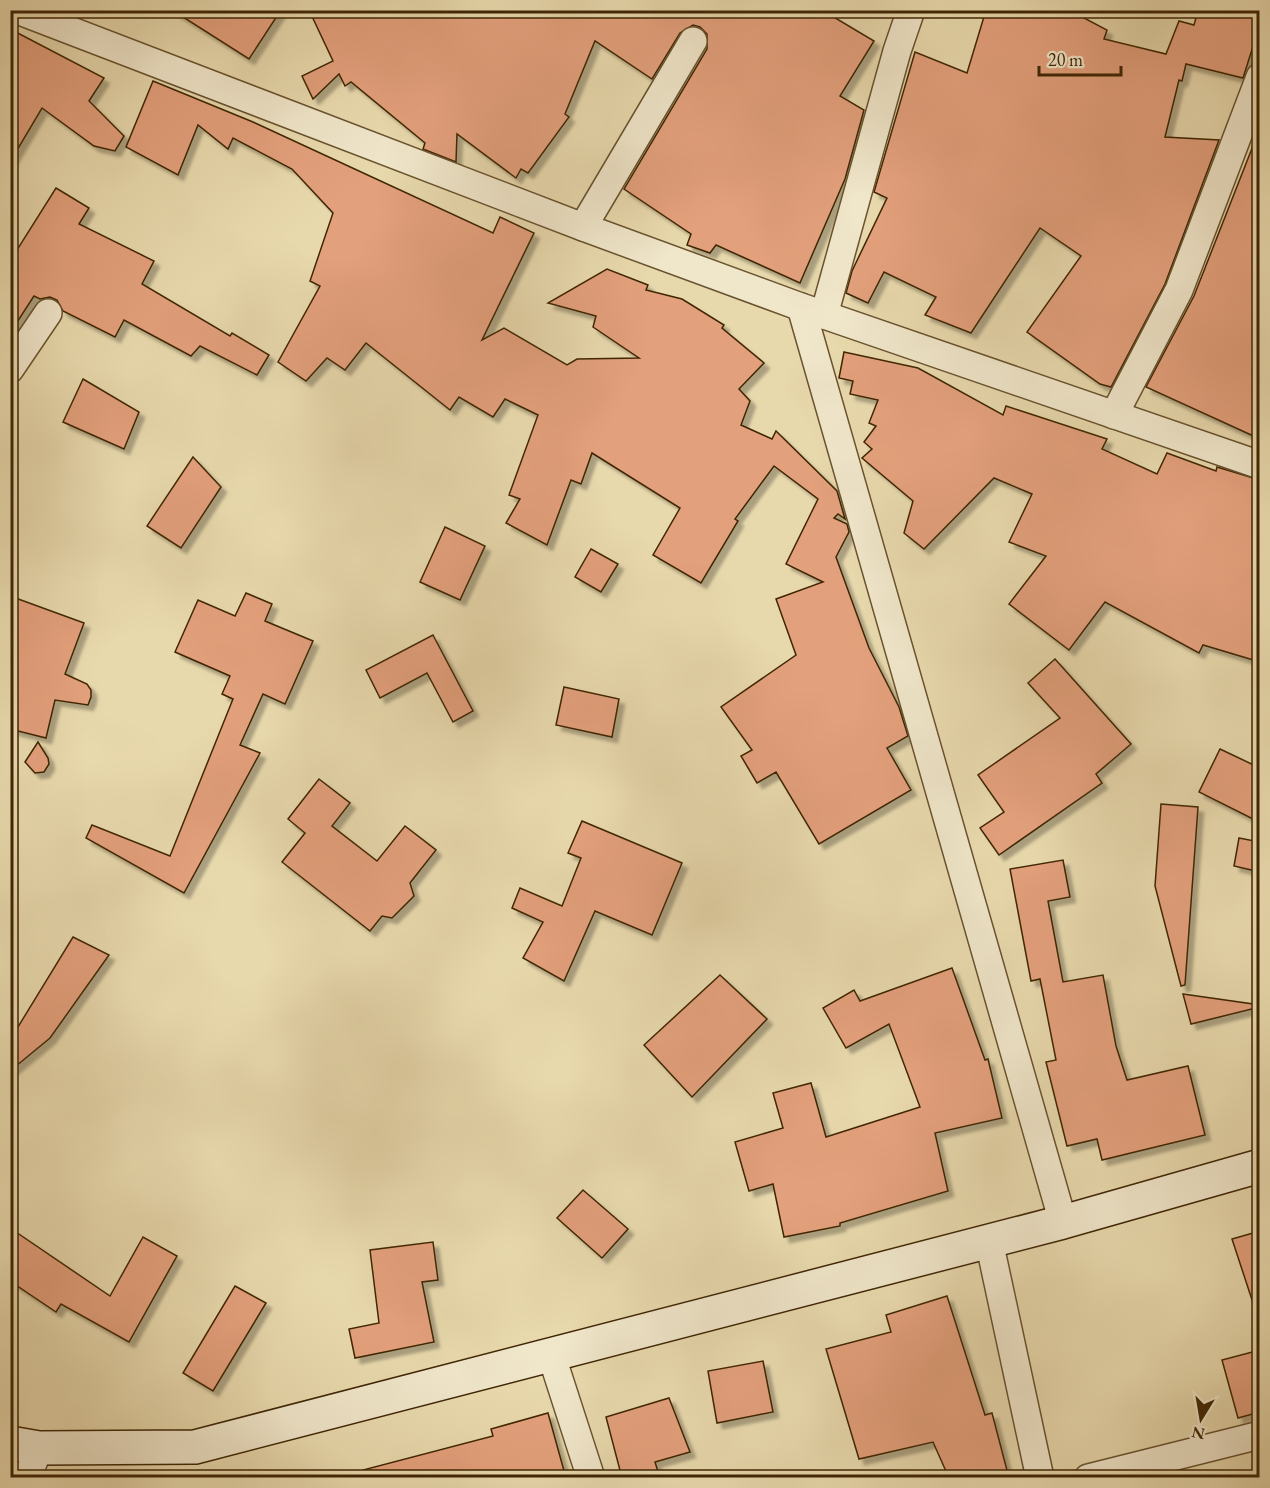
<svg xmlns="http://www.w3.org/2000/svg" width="1270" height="1488" font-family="'EB Garamond',serif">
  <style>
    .building { fill: #e3a07b; stroke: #3f2605; stroke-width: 1.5; filter: url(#shadow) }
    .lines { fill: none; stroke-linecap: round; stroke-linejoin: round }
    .street-casing { stroke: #69532f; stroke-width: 30 }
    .secondary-casing { stroke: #3f2605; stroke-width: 36 }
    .street { stroke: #f0e6ca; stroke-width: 27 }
    .secondary { stroke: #f0e6ca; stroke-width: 33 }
  </style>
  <defs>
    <filter id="shadow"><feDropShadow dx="5.5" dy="5.5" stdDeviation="1.5" flood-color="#0004"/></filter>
  </defs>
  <rect width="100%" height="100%" fill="#e8d9ad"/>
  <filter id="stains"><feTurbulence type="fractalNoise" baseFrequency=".00333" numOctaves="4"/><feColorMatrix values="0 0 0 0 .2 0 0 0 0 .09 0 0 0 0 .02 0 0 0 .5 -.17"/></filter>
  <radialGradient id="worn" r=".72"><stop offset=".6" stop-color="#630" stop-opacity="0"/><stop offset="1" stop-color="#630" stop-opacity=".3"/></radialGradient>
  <g class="building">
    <path d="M 172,10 L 281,10 L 249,59 Z"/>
    <path d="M 309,10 L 822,10 L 874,41 L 840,96 L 864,110 L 845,179 L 800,283 L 716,245 L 710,253 L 687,245 L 691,234 L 624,189 L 707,49 L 707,34 L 700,27 L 693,25 L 680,33 L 652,79 L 595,41 L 565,114 L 569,117 L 528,173 L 521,169 L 516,178 L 457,134 L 456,162 L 423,149 L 425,143 L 351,82 L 345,86 L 339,74 L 313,99 L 302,76 L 333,61 Z"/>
    <path d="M 986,10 L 1069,10 L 1107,30 L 1104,39 L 1166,54 L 1179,21 L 1194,25 L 1198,10 L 1260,10 L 1260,38 L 1256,37 L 1243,78 L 1186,64 L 1182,81 L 1179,80 L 1165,137 L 1219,140 L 1165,284 L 1111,387 L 1100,384 L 1027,332 L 1081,256 L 1040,228 L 971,333 L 925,315 L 936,297 L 884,272 L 868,303 L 846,293 L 852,271 L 887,198 L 874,192 L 915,52 L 967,73 Z"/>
    <path d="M 10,29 L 104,78 L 89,101 L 124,136 L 115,151 L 94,146 L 42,108 L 10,162 Z"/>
    <path d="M 153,81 L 253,122 L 493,233 L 500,217 L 534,233 L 482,340 L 504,328 L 567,365 L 577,359 L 639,358 L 593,327 L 596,316 L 548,303 L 607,269 L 648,285 L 646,290 L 682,299 L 724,325 L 722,328 L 764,363 L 739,389 L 750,401 L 741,425 L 772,439 L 776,431 L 837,491 L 845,519 L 838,514 L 834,518 L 847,524 L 849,532 L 836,557 L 869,648 L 899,707 L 908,736 L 887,748 L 911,790 L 819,844 L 776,772 L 757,783 L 741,756 L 752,750 L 721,707 L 796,655 L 776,599 L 823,582 L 786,564 L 818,499 L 774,466 L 735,519 L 738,521 L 701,583 L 653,555 L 680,508 L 592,453 L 581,484 L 571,480 L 547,545 L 506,523 L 520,499 L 509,495 L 538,415 L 505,399 L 493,417 L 459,397 L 450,410 L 366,343 L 345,370 L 327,358 L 306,381 L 278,362 L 320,286 L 310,281 L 333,213 L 292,169 L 233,138 L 228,149 L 198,125 L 178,175 L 126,147 Z"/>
    <path d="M 1260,128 L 1260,439 L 1146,387 L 1194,296 Z"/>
    <path d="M 56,188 L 89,208 L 79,224 L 154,261 L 142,284 L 230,336 L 232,333 L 269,355 L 257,375 L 200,346 L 191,356 L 124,320 L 115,337 L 63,311 L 57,300 L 50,297 L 40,299 L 34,296 L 10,333 L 10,261 Z"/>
    <path d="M 844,352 L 918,368 L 1003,415 L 1006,406 L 1107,439 L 1102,449 L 1157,474 L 1167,453 L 1216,471 L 1217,467 L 1260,480 L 1260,662 L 1203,645 L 1199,653 L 1105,602 L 1069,650 L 1009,604 L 1046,556 L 1009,542 L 1032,494 L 994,478 L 924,549 L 904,533 L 913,501 L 862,458 L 872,449 L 864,442 L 876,426 L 869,423 L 878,400 L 850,394 L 853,381 L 839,378 Z"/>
    <path d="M 83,379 L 139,412 L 124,449 L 63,422 Z"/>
    <path d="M 193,457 L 221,487 L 181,548 L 147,526 Z"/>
    <path d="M 445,527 L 485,546 L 460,600 L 420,582 Z"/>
    <path d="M 591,549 L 618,564 L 601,592 L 575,577 Z"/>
    <path d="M 246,593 L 272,604 L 265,621 L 313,641 L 285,704 L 263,694 L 240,745 L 260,753 L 184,893 L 86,838 L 92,825 L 170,856 L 233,699 L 222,694 L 230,676 L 175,652 L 198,600 L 235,616 Z"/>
    <path d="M 10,596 L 84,623 L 65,674 L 87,684 L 91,690 L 91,697 L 88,705 L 55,700 L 46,738 L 10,729 Z"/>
    <path d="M 433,635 L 473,711 L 453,722 L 427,673 L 380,698 L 366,670 Z"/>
    <path d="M 1055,659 L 1131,744 L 1096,774 L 1102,783 L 999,855 L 980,828 L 1004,812 L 978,775 L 1060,718 L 1028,683 Z"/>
    <path d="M 564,687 L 619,699 L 612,737 L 556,725 Z"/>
    <path d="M 38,742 L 48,758 L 49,764 L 44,772 L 35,773 L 25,762 Z"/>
    <path d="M 1220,749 L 1260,768 L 1260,806 L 1253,819 L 1199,792 Z"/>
    <path d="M 319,779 L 350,803 L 332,826 L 377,861 L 405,826 L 436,850 L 410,883 L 414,896 L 392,918 L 382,916 L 370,931 L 282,862 L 305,833 L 288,819 Z"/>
    <path d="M 1161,804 L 1198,807 L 1185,985 L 1181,986 L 1155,886 Z"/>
    <path d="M 582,821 L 682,863 L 652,935 L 595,911 L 564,981 L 523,958 L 543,922 L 512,908 L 520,888 L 562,906 L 581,858 L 568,853 Z"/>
    <path d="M 1239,838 L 1260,842 L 1260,872 L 1234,866 Z"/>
    <path d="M 1063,860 L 1070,897 L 1048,901 L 1063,982 L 1103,975 L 1116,1046 L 1127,1080 L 1188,1066 L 1205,1135 L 1102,1160 L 1097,1139 L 1067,1146 L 1046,1062 L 1056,1060 L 1040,979 L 1031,981 L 1010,869 Z"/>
    <path d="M 73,937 L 109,955 L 50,1038 L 10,1071 L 10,1040 Z"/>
    <path d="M 952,968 L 985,1060 L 988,1059 L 1002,1118 L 935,1133 L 948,1191 L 840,1223 L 840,1226 L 784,1237 L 773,1184 L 749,1191 L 735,1142 L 783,1128 L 773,1093 L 811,1083 L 826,1137 L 920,1107 L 889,1024 L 846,1048 L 823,1008 L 854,990 L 860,1001 Z"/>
    <path d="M 720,975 L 767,1019 L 692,1097 L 644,1045 Z"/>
    <path d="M 1183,994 L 1260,1005 L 1260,1007 L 1191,1024 Z"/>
    <path d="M 583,1190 L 628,1229 L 602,1258 L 557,1218 Z"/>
    <path d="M 10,1228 L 110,1296 L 143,1237 L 177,1256 L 129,1342 L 61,1304 L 56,1312 L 10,1281 Z"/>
    <path d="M 1260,1231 L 1260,1309 L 1255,1309 L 1232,1239 Z"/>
    <path d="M 433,1242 L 438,1280 L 422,1282 L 434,1342 L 355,1358 L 349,1329 L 379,1323 L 370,1250 Z"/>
    <path d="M 235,1286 L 266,1303 L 213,1391 L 183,1373 Z"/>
    <path d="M 947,1296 L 985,1415 L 992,1413 L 1009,1478 L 949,1478 L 933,1442 L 859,1459 L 826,1349 L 891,1332 L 886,1315 Z"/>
    <path d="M 1260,1350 L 1260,1412 L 1238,1418 L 1222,1360 Z"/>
    <path d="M 763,1361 L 773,1412 L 717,1423 L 708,1371 Z"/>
    <path d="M 669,1398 L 690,1452 L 655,1462 L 660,1478 L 622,1478 L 606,1417 Z"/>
    <path d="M 548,1413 L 566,1478 L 364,1478 L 363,1470 L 493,1436 L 491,1429 Z"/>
  </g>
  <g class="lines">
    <g class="street-casing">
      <g id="street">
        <path d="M 17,10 L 583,227 L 801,307 L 1260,465"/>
        <path d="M 583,227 L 693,41"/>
        <path d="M 801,307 L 1063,1222"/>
        <path d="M 824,315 L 897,51 L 911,10"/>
        <path d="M 10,369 L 48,313"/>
        <path d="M 1114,415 L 1179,290 L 1260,77"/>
        <path d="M 989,1241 L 1040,1478"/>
        <path d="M 551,1354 L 591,1478"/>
        <path d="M 27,1478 L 39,1448"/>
        <path d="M 1088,1478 L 1260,1435"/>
      </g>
    </g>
    <g class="secondary-casing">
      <path id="secondary" d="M 10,1443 L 39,1448 L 195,1447 L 1063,1222 L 1260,1166"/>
    </g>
    <use href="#street" class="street"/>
    <use href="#secondary" class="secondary"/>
  </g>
  <rect width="1270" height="1488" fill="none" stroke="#e8d9ad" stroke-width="36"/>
  <rect x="12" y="12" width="1246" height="1464" fill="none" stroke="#3f2605" stroke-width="3"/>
  <rect x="18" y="18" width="1234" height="1452" fill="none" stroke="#3f2605" stroke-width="1.5"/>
  <g transform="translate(1201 1419) rotate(191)" stroke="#f0e6ca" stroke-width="4.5" paint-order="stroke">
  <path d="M0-4.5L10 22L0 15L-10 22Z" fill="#3f2605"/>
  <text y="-9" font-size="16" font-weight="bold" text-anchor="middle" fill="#3f2605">N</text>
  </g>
  <path d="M1039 66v9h82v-9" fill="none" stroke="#3f2605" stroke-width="3"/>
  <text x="1048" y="66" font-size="18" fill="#3f2605" stroke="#f0e6ca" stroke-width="4.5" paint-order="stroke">20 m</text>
  <rect width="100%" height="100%" filter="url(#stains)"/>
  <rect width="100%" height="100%" fill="url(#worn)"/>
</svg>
